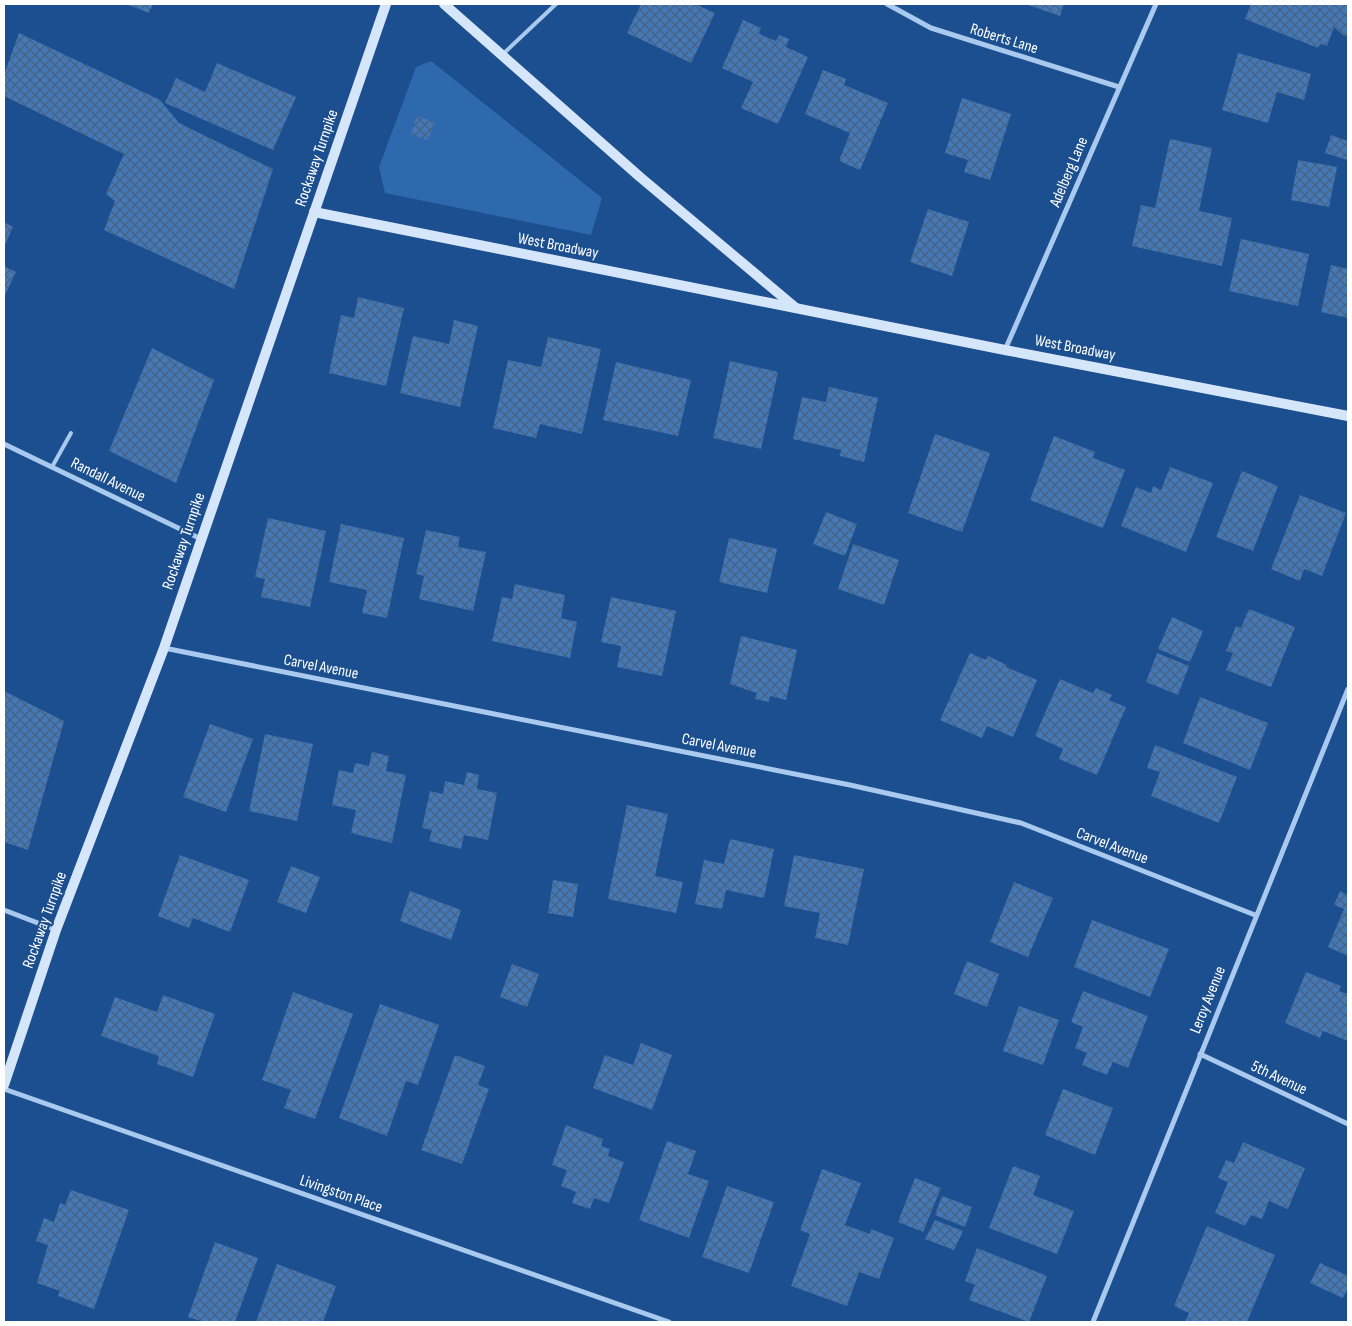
<svg xmlns="http://www.w3.org/2000/svg" width="1352" height="1326" font-family="'Sofia Sans Condensed',sans-serif">
  <style>
    .grass { fill: #2e69ad }
    .building { fill: url(#building-cross-hatch) }
    .lines { fill: none; stroke-linecap: round; stroke-linejoin: round }
    .service { stroke: #a9c9ee; stroke-width: 4 }
    .minor { stroke: #a9c9ee; stroke-width: 5 }
    .secondary { stroke: #d6e6fa; stroke-width: 10 }
    .labels { text-anchor: middle; dominant-baseline: central; stroke-width: 4.5; stroke-linejoin: round; paint-order: stroke }
    .street-label { font-size: 16px; fill: #fff; stroke: #1b4f8f }
  </style>
  <defs>
    <pattern id="building-cross-hatch" width="8" height="8" patternUnits="userSpaceOnUse" patternTransform="scale(1.25)"><rect width="8" height="8" fill="#4478b7"/><path d="M0 0l8 8M0 8l8-8" fill="none" stroke="#486282"/></pattern>
  </defs>
  <rect width="100%" height="100%" fill="#1b4f8f"/>
  <path class="grass" d="M 431,61 L 602,198 L 591,235 L 385,193 L 379,167 L 416,67 Z"/>
  <g class="building">
    <path d="M 126,4 L 153,4 L 149,13 Z"/>
    <path d="M 641,4 L 695,4 L 715,13 L 691,63 L 627,33 Z"/>
    <path d="M 1025,4 L 1064,4 L 1060,16 Z"/>
    <path d="M 1251,4 L 1348,4 L 1348,36 L 1344,36 L 1334,27 L 1327,46 L 1320,44 L 1318,48 L 1245,19 Z"/>
    <path d="M 743,20 L 761,28 L 759,34 L 776,41 L 779,35 L 789,39 L 786,47 L 808,57 L 778,124 L 741,108 L 753,82 L 722,68 Z"/>
    <path d="M 19,33 L 160,100 L 179,123 L 273,169 L 234,289 L 104,230 L 115,201 L 106,194 L 124,154 L 4,96 L 4,75 Z"/>
    <path d="M 1238,53 L 1311,74 L 1304,100 L 1277,92 L 1268,123 L 1222,110 Z"/>
    <path d="M 217,63 L 296,97 L 273,150 L 165,103 L 176,78 L 205,92 Z"/>
    <path d="M 823,70 L 846,79 L 844,85 L 888,103 L 860,170 L 839,161 L 850,133 L 805,114 Z"/>
    <path d="M 962,98 L 1011,114 L 990,180 L 964,172 L 968,160 L 945,153 Z"/>
    <path d="M 417,116 L 435,122 L 428,140 L 411,134 Z"/>
    <path d="M 1331,135 L 1348,141 L 1347,160 L 1325,153 Z"/>
    <path d="M 1170,139 L 1212,148 L 1199,211 L 1232,218 L 1222,266 L 1132,246 L 1141,205 L 1155,208 Z"/>
    <path d="M 1298,160 L 1337,167 L 1329,207 L 1291,200 Z"/>
    <path d="M 928,209 L 969,222 L 952,276 L 910,262 Z"/>
    <path d="M 4,222 L 13,227 L 4,247 Z"/>
    <path d="M 1241,239 L 1309,254 L 1298,306 L 1229,291 Z"/>
    <path d="M 1331,265 L 1348,269 L 1348,318 L 1321,312 Z"/>
    <path d="M 4,266 L 16,272 L 4,297 Z"/>
    <path d="M 358,297 L 404,308 L 386,386 L 329,373 L 341,315 L 354,318 Z"/>
    <path d="M 454,320 L 478,326 L 460,407 L 400,393 L 413,336 L 449,344 Z"/>
    <path d="M 548,337 L 601,349 L 582,434 L 540,424 L 536,438 L 493,428 L 508,360 L 541,367 Z"/>
    <path d="M 152,348 L 214,380 L 176,483 L 109,451 Z"/>
    <path d="M 730,361 L 778,372 L 761,449 L 713,438 Z"/>
    <path d="M 616,362 L 691,380 L 678,436 L 603,420 Z"/>
    <path d="M 829,387 L 878,398 L 864,462 L 840,456 L 841,450 L 793,439 L 802,397 L 826,402 Z"/>
    <path d="M 935,434 L 990,453 L 962,532 L 908,513 Z"/>
    <path d="M 1054,436 L 1095,452 L 1093,458 L 1125,470 L 1103,528 L 1030,500 Z"/>
    <path d="M 1170,467 L 1213,483 L 1186,552 L 1121,526 L 1136,487 L 1151,493 L 1153,486 L 1161,490 Z"/>
    <path d="M 1242,471 L 1278,486 L 1253,551 L 1216,537 Z"/>
    <path d="M 1300,495 L 1346,513 L 1322,576 L 1304,569 L 1300,581 L 1271,569 Z"/>
    <path d="M 826,512 L 857,524 L 845,556 L 813,544 Z"/>
    <path d="M 268,518 L 326,531 L 310,607 L 261,597 L 265,579 L 255,577 Z"/>
    <path d="M 341,524 L 404,538 L 387,618 L 362,613 L 367,590 L 329,582 Z"/>
    <path d="M 426,530 L 460,537 L 458,547 L 486,552 L 473,611 L 419,599 L 424,576 L 416,574 Z"/>
    <path d="M 729,538 L 777,549 L 767,593 L 719,582 Z"/>
    <path d="M 853,544 L 899,560 L 884,605 L 838,589 Z"/>
    <path d="M 515,584 L 565,595 L 561,618 L 577,622 L 570,658 L 492,641 L 502,597 L 512,599 Z"/>
    <path d="M 611,597 L 676,611 L 662,676 L 617,667 L 621,646 L 601,642 Z"/>
    <path d="M 1249,609 L 1295,627 L 1271,687 L 1226,670 L 1233,653 L 1226,651 L 1236,626 L 1241,628 Z"/>
    <path d="M 1172,617 L 1203,631 L 1190,662 L 1158,649 Z"/>
    <path d="M 741,636 L 797,650 L 786,700 L 770,696 L 769,702 L 755,699 L 757,693 L 730,684 Z"/>
    <path d="M 970,653 L 986,660 L 988,656 L 1007,665 L 1006,667 L 1037,680 L 1013,737 L 987,726 L 982,738 L 940,720 Z"/>
    <path d="M 1157,653 L 1189,666 L 1178,695 L 1146,682 Z"/>
    <path d="M 1060,679 L 1093,693 L 1096,688 L 1112,695 L 1109,700 L 1126,707 L 1097,775 L 1059,759 L 1063,749 L 1035,736 Z"/>
    <path d="M 4,691 L 64,721 L 28,850 L 4,842 Z"/>
    <path d="M 1200,697 L 1268,723 L 1250,770 L 1183,743 Z"/>
    <path d="M 210,724 L 253,739 L 226,812 L 183,797 Z"/>
    <path d="M 265,734 L 313,744 L 297,821 L 249,811 Z"/>
    <path d="M 1155,745 L 1237,777 L 1219,823 L 1151,796 L 1160,772 L 1147,768 Z"/>
    <path d="M 372,752 L 389,756 L 386,771 L 406,775 L 392,843 L 351,833 L 356,810 L 332,805 L 339,770 L 353,773 L 355,763 L 369,766 Z"/>
    <path d="M 467,772 L 479,775 L 477,789 L 497,793 L 488,840 L 464,835 L 461,849 L 429,841 L 432,830 L 422,828 L 430,791 L 443,794 L 445,781 L 464,785 Z"/>
    <path d="M 627,805 L 668,814 L 655,876 L 683,882 L 676,913 L 608,899 Z"/>
    <path d="M 730,839 L 774,849 L 764,898 L 726,890 L 722,909 L 695,904 L 704,860 L 724,864 Z"/>
    <path d="M 180,855 L 249,880 L 230,932 L 193,918 L 189,928 L 158,916 Z"/>
    <path d="M 794,855 L 864,869 L 848,945 L 815,938 L 820,913 L 784,906 Z"/>
    <path d="M 291,866 L 320,877 L 306,913 L 277,902 Z"/>
    <path d="M 553,880 L 578,884 L 573,917 L 548,913 Z"/>
    <path d="M 1014,882 L 1053,898 L 1028,957 L 990,942 Z"/>
    <path d="M 410,891 L 461,910 L 451,940 L 400,921 Z"/>
    <path d="M 1340,891 L 1348,895 L 1348,956 L 1328,947 L 1344,909 L 1334,905 Z"/>
    <path d="M 1092,920 L 1169,949 L 1150,997 L 1074,967 Z"/>
    <path d="M 967,961 L 999,974 L 987,1007 L 954,994 Z"/>
    <path d="M 512,964 L 539,974 L 527,1007 L 500,997 Z"/>
    <path d="M 1306,972 L 1341,986 L 1339,991 L 1348,994 L 1348,1041 L 1323,1031 L 1320,1038 L 1285,1023 Z"/>
    <path d="M 1083,991 L 1148,1016 L 1128,1068 L 1113,1062 L 1107,1075 L 1082,1065 L 1087,1053 L 1075,1048 L 1083,1027 L 1071,1022 Z"/>
    <path d="M 293,992 L 353,1014 L 315,1119 L 284,1108 L 291,1090 L 262,1080 Z"/>
    <path d="M 163,995 L 215,1014 L 193,1077 L 157,1064 L 159,1056 L 101,1036 L 115,997 L 157,1012 Z"/>
    <path d="M 380,1004 L 439,1025 L 418,1085 L 406,1081 L 387,1136 L 339,1118 Z"/>
    <path d="M 1019,1006 L 1059,1020 L 1043,1065 L 1003,1051 Z"/>
    <path d="M 641,1043 L 672,1055 L 652,1110 L 593,1088 L 605,1055 L 633,1065 Z"/>
    <path d="M 455,1055 L 485,1066 L 478,1085 L 489,1089 L 462,1164 L 421,1150 Z"/>
    <path d="M 1063,1089 L 1113,1108 L 1095,1155 L 1045,1135 Z"/>
    <path d="M 566,1125 L 603,1139 L 601,1146 L 610,1149 L 608,1156 L 624,1162 L 609,1203 L 594,1198 L 590,1209 L 572,1203 L 576,1192 L 561,1186 L 567,1170 L 552,1165 Z"/>
    <path d="M 667,1141 L 696,1151 L 688,1174 L 709,1181 L 689,1238 L 639,1220 Z"/>
    <path d="M 1243,1142 L 1305,1168 L 1288,1209 L 1269,1201 L 1262,1219 L 1251,1215 L 1245,1226 L 1215,1213 L 1228,1182 L 1218,1178 L 1226,1160 L 1234,1163 Z"/>
    <path d="M 1013,1166 L 1040,1176 L 1033,1195 L 1074,1211 L 1057,1254 L 989,1228 Z"/>
    <path d="M 822,1169 L 861,1183 L 845,1225 L 870,1234 L 871,1229 L 894,1238 L 879,1279 L 859,1272 L 847,1306 L 791,1286 L 810,1234 L 800,1230 Z"/>
    <path d="M 915,1178 L 941,1188 L 923,1232 L 898,1222 Z"/>
    <path d="M 727,1186 L 774,1202 L 749,1273 L 702,1257 Z"/>
    <path d="M 71,1190 L 129,1210 L 94,1309 L 58,1296 L 60,1291 L 37,1283 L 48,1245 L 36,1241 L 44,1218 L 54,1222 L 60,1203 L 65,1205 Z"/>
    <path d="M 942,1196 L 972,1207 L 965,1227 L 935,1215 Z"/>
    <path d="M 935,1220 L 963,1231 L 954,1250 L 925,1239 Z"/>
    <path d="M 1207,1226 L 1275,1255 L 1247,1322 L 1185,1322 L 1189,1313 L 1174,1306 Z"/>
    <path d="M 215,1242 L 258,1258 L 235,1322 L 204,1322 L 188,1317 Z"/>
    <path d="M 977,1248 L 1047,1276 L 1029,1322 L 969,1300 L 975,1285 L 965,1281 Z"/>
    <path d="M 1320,1263 L 1348,1276 L 1348,1288 L 1343,1298 L 1310,1283 Z"/>
    <path d="M 277,1264 L 336,1286 L 323,1322 L 256,1322 Z"/>
  </g>
  <g class="lines">
    <g class="service">
      <path d="M 503,54 L 556,4"/>
      <path d="M 52,467 L 71,433"/>
    </g>
    <g class="minor">
      <path d="M 887,4 L 931,28 L 1119,87"/>
      <path d="M 1005,350 L 1156,4"/>
      <path d="M 4,444 L 201,539"/>
      <path d="M 164,648 L 850,785 L 1021,823 L 1255,915"/>
      <path d="M 4,910 L 56,930"/>
      <path d="M 1200,1054 L 1348,1124"/>
      <path d="M 4,1089 L 669,1322"/>
      <path d="M 1093,1322 L 1348,689"/>
    </g>
    <g class="secondary">
      <path d="M 444,4 L 640,177 L 796,308"/>
      <path d="M 314,212 L 1005,350 L 1348,416"/>
      <path d="M 4,1085 L 56,930 L 164,648 L 386,4"/>
    </g>
  </g>
  <g class="labels">
    <g class="street-label">
      <text transform="translate(1004 39) rotate(17)">Roberts Lane</text>
      <text transform="translate(317 158) rotate(-71)">Rockaway Turnpike</text>
      <text transform="translate(1069 172) rotate(-67)">Adelberg Lane</text>
      <text transform="translate(558 246) rotate(11)">West Broadway</text>
      <text transform="translate(1075 348) rotate(11)">West Broadway</text>
      <text transform="translate(108 480) rotate(26)">Randall Avenue</text>
      <text transform="translate(184 541) rotate(-71)">Rockaway Turnpike</text>
      <text transform="translate(321 667) rotate(11)">Carvel Avenue</text>
      <text transform="translate(719 746) rotate(11)">Carvel Avenue</text>
      <text transform="translate(1112 846) rotate(21)">Carvel Avenue</text>
      <text transform="translate(45 920) rotate(-70)">Rockaway Turnpike</text>
      <text transform="translate(1208 1000) rotate(-68)">Leroy Avenue</text>
      <text transform="translate(1279 1078) rotate(25)">5th Avenue</text>
      <text transform="translate(341 1194) rotate(19)">Livingston Place</text>
    </g>
  </g>
  <rect width="1352" height="1326" fill="none" stroke="#ffffff" stroke-width="10"/>
</svg>
